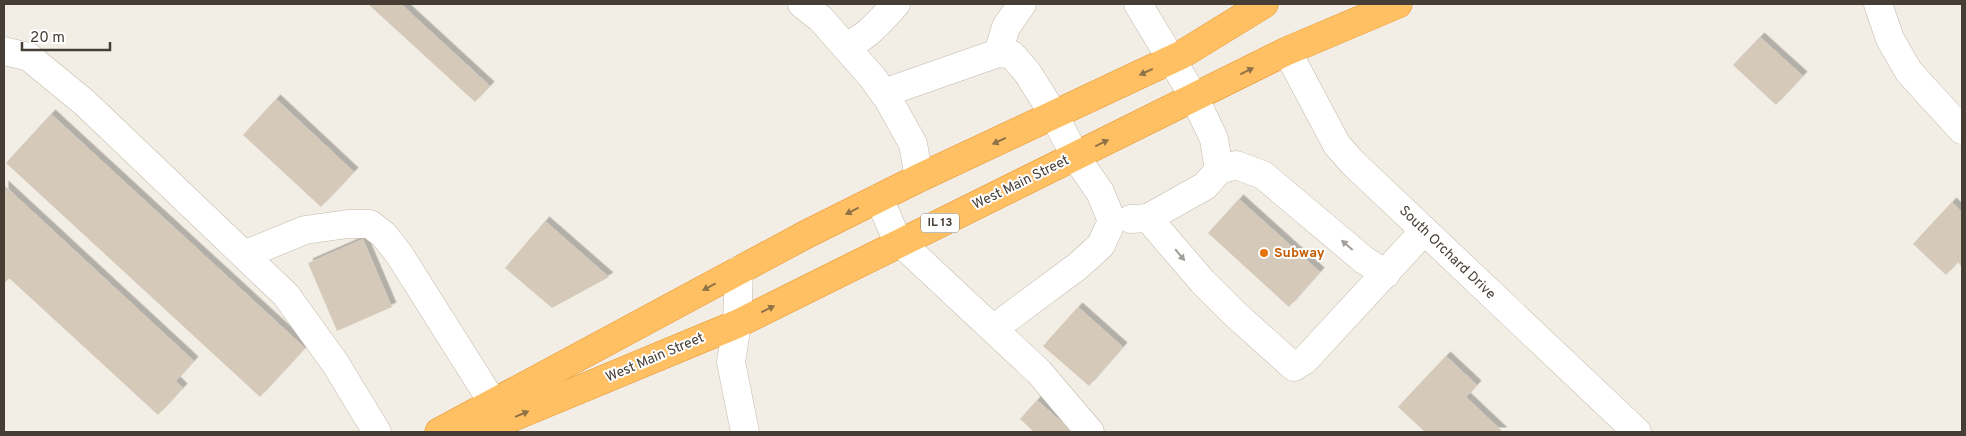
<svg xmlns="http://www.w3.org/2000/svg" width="1966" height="436" font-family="Overpass,sans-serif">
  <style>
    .building { fill: #d5c9ba; filter: url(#shadow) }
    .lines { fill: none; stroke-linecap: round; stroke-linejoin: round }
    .minor-casing { stroke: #c2b8aa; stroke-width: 29 }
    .highway-casing { stroke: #e4932e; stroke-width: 29 }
    .minor { stroke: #fff; stroke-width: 28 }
    .highway { stroke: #ffc064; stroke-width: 28 }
    .oneway { fill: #907247 }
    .oneway2 { fill: #a29e9a }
    .food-dot { fill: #e8710a; stroke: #fff; stroke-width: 2 }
    .labels { text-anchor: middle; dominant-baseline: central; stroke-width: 4; stroke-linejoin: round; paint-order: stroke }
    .shield { fill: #fff; stroke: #7e7871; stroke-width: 1 }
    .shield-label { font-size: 12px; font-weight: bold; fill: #463e34 }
    .street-label { font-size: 14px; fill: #463e34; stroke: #fff }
    .food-label { font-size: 14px; font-weight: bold; fill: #c56008; stroke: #fff; text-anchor: start }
  </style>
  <defs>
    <filter id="shadow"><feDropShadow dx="4.5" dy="-4.5" stdDeviation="0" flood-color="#0004"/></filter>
  </defs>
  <rect width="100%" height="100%" fill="#f3eee5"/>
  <g class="building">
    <path d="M 368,4 L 401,4 L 490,86 L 475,102 Z"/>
    <path d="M 1760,37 L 1803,76 L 1776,105 L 1733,65 Z"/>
    <path d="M 276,99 L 354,172 L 321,207 L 243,135 Z"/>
    <path d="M 51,114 L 305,348 L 260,397 L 6,163 Z"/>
    <path d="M 4,185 L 194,361 L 176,381 L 183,388 L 158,415 L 9,278 L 4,284 Z"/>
    <path d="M 1239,199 L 1320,272 L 1289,307 L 1208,233 Z"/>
    <path d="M 1952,202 L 1962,212 L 1962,267 L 1958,262 L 1946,275 L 1913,244 Z"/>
    <path d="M 545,221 L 609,277 L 552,308 L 505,268 Z"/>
    <path d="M 363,239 L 392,307 L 337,331 L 308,263 Z"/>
    <path d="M 1078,307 L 1123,347 L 1089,386 L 1043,346 Z"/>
    <path d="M 1446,356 L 1477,385 L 1466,397 L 1503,432 L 1425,432 L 1398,407 Z"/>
    <path d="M 1037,400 L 1073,432 L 1034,432 L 1020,419 Z"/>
  </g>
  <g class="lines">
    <g class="minor-casing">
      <g id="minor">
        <path d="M 802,4 L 821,19 L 872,77 L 888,99 L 913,144 L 919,178"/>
        <path d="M 1878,4 L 1890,39 L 1909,72 L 1962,130"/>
        <path d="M 845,46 C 867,38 880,21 896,4"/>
        <path d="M 4,51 L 29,57 L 85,103 L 286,295 L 335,363 L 377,432"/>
        <path d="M 1287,51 L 1337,145 L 1353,163 L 1637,432"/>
        <path d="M 998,53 L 1006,27 L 1022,4"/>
        <path d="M 884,93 L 998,53 L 1012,55 L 1027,72 L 1054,115 L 1075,156 L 1100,192 L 1112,221 L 1101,245 L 1078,266 L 993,329"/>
        <path d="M 1219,170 L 1236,165 L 1263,175 L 1364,260 L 1386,274"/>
        <path d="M 879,198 L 894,233 L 901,243 L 1039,372 L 1090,432"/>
        <path d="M 1148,218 L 1202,281 L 1235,314 L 1294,367 L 1305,360 L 1424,231"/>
        <path d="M 1131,219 L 1148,218 L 1205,186 L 1219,170 L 1214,139 L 1194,97 L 1138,4"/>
        <path d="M 244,255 L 305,230 L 348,224 L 370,224 L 384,235 L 399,254 L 493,403"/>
        <path d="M 739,270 L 737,324 L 731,362 L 745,432"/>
      </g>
    </g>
    <g class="highway-casing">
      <g id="highway">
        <path d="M 439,432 L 805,235 L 919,178 L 1181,55 L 1264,4"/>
        <path d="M 477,432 L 737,324 L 1287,51 L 1398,4"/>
      </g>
    </g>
    <use href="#minor" class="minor"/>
    <use href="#highway" class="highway"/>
  </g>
  <defs><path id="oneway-solid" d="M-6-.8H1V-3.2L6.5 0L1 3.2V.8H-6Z" transform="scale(1.25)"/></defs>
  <g class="oneway">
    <use href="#oneway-solid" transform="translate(1247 71) rotate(-26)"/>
    <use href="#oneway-solid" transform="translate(1146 72) rotate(155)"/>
    <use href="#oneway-solid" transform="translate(999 141) rotate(155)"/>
    <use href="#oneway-solid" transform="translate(1102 143) rotate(-26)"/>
    <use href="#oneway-solid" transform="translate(852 211) rotate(153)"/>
    <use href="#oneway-solid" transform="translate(709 287) rotate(152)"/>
    <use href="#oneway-solid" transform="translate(768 309) rotate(-26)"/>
    <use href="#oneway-solid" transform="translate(522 414) rotate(-23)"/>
  </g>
  <g class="oneway2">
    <use href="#oneway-solid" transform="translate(1347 245) rotate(-139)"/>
    <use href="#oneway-solid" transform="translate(1180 255) rotate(50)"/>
  </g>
  <circle class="food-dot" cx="1264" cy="253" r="5"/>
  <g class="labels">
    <rect class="shield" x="921" y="213.5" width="38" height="19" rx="4"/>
    <g class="shield-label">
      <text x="940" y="223">IL 13</text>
    </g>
    <g class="street-label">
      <text transform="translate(1021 183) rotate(-26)">West Main Street</text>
      <text transform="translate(1447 253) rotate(44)">South Orchard Drive</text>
      <text transform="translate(655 358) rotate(-23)">West Main Street</text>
    </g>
    <g class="food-label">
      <text x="1274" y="253">Subway</text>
    </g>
  </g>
  <rect width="1966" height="436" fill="none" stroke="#463e34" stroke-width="10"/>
  <path d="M22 42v8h88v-8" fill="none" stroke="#463e34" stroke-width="2.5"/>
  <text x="30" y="42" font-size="15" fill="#463e34" stroke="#ffffff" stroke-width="4" paint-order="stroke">20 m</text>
</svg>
